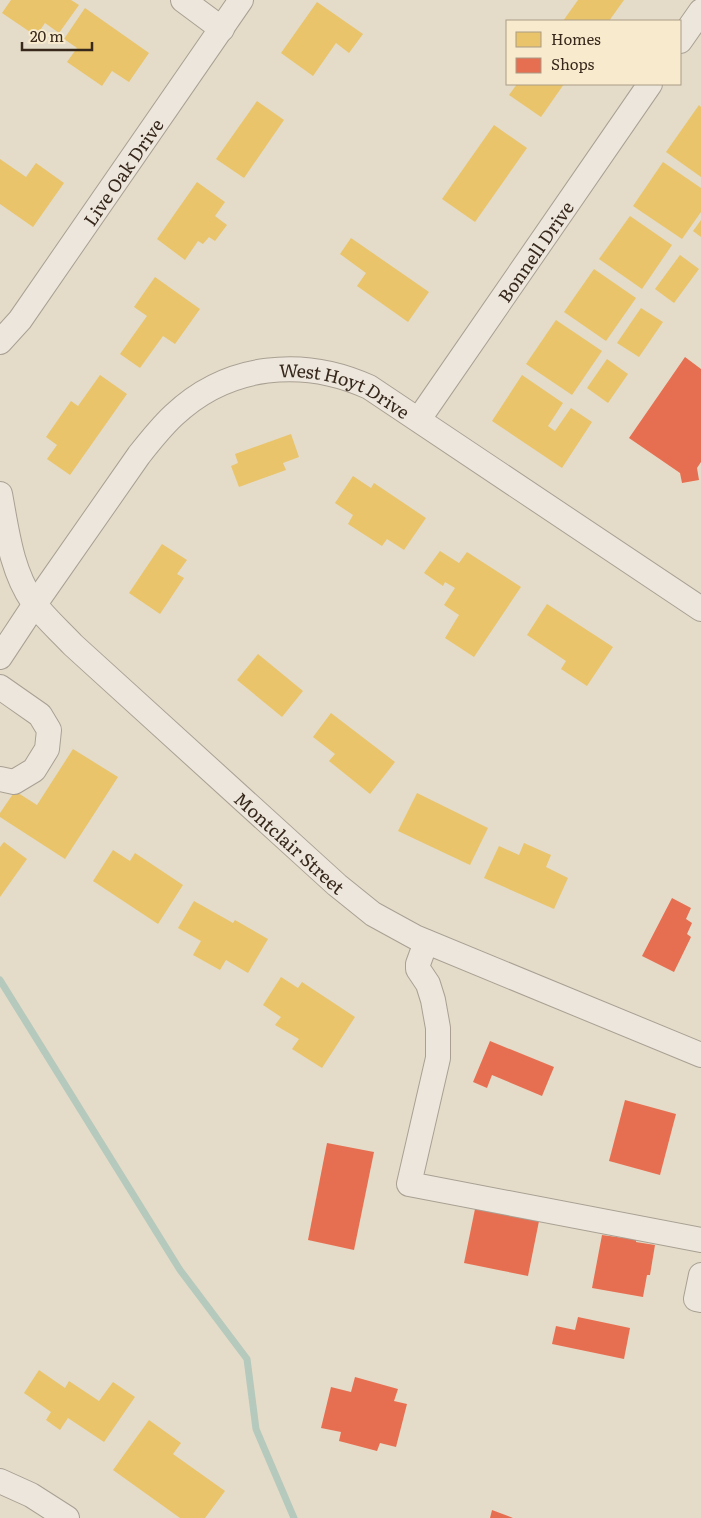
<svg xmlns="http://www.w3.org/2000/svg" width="701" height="1518" font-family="Literata,serif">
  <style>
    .homes { fill: #e9c46a }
    .shops { fill: #e76f51 }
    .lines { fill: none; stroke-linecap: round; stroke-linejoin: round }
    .stream { stroke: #b5c9bc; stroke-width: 7 }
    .minor-casing { stroke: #a9a093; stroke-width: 26 }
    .minor { stroke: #ece6dc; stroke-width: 24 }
    .labels { text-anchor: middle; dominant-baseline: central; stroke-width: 5; stroke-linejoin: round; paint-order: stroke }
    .street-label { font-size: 18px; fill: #37281b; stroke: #f7eacd }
  </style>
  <rect width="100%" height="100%" fill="#e4dcc9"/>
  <g class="homes">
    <path d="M 11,0 L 71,0 L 79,5 L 59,33 L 45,23 L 36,36 L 2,13 Z"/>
    <path d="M 578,0 L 624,0 L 609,21 L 563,21 Z"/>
    <path d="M 317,2 L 363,34 L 349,53 L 336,43 L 313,76 L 281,53 Z"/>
    <path d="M 85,8 L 149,53 L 129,82 L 112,71 L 102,86 L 67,62 L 77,48 L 64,39 Z"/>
    <path d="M 517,84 L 564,84 L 541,117 L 509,95 Z"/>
    <path d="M 257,101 L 284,120 L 244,178 L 216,159 Z"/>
    <path d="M 699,105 L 701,107 L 701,177 L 666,152 Z"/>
    <path d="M 494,125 L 527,148 L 475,222 L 442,199 Z"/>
    <path d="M 0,159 L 26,177 L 36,163 L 64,183 L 33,227 L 0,204 Z"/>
    <path d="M 663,162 L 701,188 L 701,212 L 682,239 L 633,206 Z"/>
    <path d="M 197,182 L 225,202 L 215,216 L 227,225 L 215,241 L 209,237 L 203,244 L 198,241 L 185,260 L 157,239 Z"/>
    <path d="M 630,216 L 672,245 L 642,289 L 599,259 Z"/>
    <path d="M 701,220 L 701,237 L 693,231 Z"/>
    <path d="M 351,238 L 429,292 L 408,322 L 357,286 L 366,273 L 340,254 Z"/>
    <path d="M 680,255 L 699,269 L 674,303 L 655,289 Z"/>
    <path d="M 594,269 L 636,298 L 606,341 L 564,312 Z"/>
    <path d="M 155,277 L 200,309 L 175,344 L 163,336 L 140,368 L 120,354 L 147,316 L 134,307 Z"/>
    <path d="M 641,308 L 663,322 L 639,357 L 617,343 Z"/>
    <path d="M 556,320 L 602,351 L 572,395 L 526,364 Z"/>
    <path d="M 607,359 L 628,374 L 608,403 L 587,388 Z"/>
    <path d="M 100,375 L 127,394 L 70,475 L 47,459 L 57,445 L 46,437 L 71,401 L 78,406 Z"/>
    <path d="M 522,375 L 563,403 L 548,426 L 555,431 L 571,408 L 592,422 L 562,468 L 492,421 Z"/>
    <path d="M 291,434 L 299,457 L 283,463 L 286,470 L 239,487 L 231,466 L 238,463 L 235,454 Z"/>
    <path d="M 353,476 L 371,488 L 374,483 L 426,518 L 404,550 L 387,539 L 382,546 L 348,524 L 353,515 L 335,503 Z"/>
    <path d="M 162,544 L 187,560 L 177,574 L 184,578 L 160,614 L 129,593 Z"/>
    <path d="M 440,551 L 459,563 L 467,552 L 521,587 L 474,657 L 445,638 L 459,615 L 444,605 L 455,588 L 445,582 L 443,586 L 424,573 Z"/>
    <path d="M 547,604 L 613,647 L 587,686 L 561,669 L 566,661 L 527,635 Z"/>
    <path d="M 258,654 L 303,691 L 282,717 L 237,680 Z"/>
    <path d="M 331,713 L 395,762 L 370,794 L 329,761 L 335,754 L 313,737 Z"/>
    <path d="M 73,749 L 118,777 L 65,859 L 0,817 L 0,813 L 15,791 L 37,805 Z"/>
    <path d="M 417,793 L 488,828 L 470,865 L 398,831 Z"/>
    <path d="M 4,842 L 27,859 L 0,897 L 0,847 Z"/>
    <path d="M 524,843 L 551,855 L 546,867 L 568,878 L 554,909 L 484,878 L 499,846 L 519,855 Z"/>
    <path d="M 113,850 L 130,861 L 135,853 L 183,885 L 158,924 L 93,881 Z"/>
    <path d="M 194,901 L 233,923 L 235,920 L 268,939 L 248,973 L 226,960 L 220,970 L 193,955 L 201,941 L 178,928 Z"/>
    <path d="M 281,977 L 298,988 L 302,982 L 355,1017 L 322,1068 L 292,1049 L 299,1039 L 275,1025 L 281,1017 L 263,1005 Z"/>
    <path d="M 39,1370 L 65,1388 L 69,1381 L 99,1401 L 113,1382 L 135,1397 L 104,1442 L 68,1418 L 60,1430 L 46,1420 L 51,1412 L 24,1393 Z"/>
    <path d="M 149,1420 L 181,1443 L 173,1454 L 225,1491 L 205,1518 L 180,1518 L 113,1470 Z"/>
  </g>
  <g class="shops">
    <path d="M 685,357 L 701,369 L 701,462 L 697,468 L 699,480 L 682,483 L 680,473 L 629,438 Z"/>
    <path d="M 672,898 L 691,908 L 686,919 L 692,923 L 687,934 L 691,937 L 674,972 L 642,956 Z"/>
    <path d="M 490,1041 L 554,1067 L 542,1096 L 492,1075 L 487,1088 L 473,1082 Z"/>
    <path d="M 625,1100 L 676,1114 L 660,1175 L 609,1161 Z"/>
    <path d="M 327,1143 L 374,1152 L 354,1250 L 308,1240 Z"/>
    <path d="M 475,1209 L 539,1221 L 528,1276 L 464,1263 Z"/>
    <path d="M 625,1233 L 637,1235 L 636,1242 L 655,1245 L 650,1275 L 647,1275 L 643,1297 L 592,1288 L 602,1235 L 624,1238 Z"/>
    <path d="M 578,1317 L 630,1328 L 624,1359 L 552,1344 L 556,1326 L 575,1330 Z"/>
    <path d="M 355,1377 L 398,1389 L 394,1401 L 407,1404 L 396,1447 L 380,1443 L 377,1451 L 339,1441 L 341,1432 L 321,1428 L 331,1387 L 351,1392 Z"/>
    <path d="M 492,1510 L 513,1518 L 490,1518 Z"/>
  </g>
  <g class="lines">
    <path class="stream" d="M 0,980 L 180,1270 L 247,1359 L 256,1429 L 294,1518"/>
    <g class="minor-casing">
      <g id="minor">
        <path d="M 183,0 L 222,29"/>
        <path d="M 680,41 L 701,11"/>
        <path id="s1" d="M 0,342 L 20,320 L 241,0"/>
        <path id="s2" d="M 419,419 L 650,84"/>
        <path id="s3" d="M 0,494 C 7,531 11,570 33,602 C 45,618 60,631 73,645 L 337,885 L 373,914 L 415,937 L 701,1055"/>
        <path id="s4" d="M 0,657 L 35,604 L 139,455 C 150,441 161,427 174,415 C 228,364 303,357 369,387 L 701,609"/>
        <path d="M 0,687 L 40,715 L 49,730 L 47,749 L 34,770 L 14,782 L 0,779"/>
        <path d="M 426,942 L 418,964 L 418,969 L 428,984 L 433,1000 L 438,1028 L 438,1058 L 409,1184 L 701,1240"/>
        <path d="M 701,1275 L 696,1299 L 701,1300"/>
        <path d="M 0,1481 L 31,1495 L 67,1518"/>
      </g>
    </g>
    <use href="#minor" class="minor"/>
  </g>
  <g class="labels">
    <g class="street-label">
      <text stroke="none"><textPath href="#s1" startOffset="210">Live Oak Drive</textPath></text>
      <text stroke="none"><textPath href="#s2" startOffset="204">Bonnell Drive</textPath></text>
      <text stroke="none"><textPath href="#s4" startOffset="485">West Hoyt Drive</textPath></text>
      <text stroke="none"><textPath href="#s3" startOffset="466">Montclair Street</textPath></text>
    </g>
  </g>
  <rect x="506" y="20" width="175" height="65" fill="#f7eacd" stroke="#aa9c86"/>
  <rect x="516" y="32" width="25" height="15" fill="#e9c46a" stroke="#aa9c86"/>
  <text x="551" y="45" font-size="15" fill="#37281b">Homes</text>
  <rect x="516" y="58" width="25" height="15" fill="#e76f51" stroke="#aa9c86"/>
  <text x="551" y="70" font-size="15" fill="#37281b">Shops</text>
  <path d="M22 42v8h70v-8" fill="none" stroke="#37281b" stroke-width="2.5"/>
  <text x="30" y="42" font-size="15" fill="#37281b" stroke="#f7eacd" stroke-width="4" paint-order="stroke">20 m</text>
</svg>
